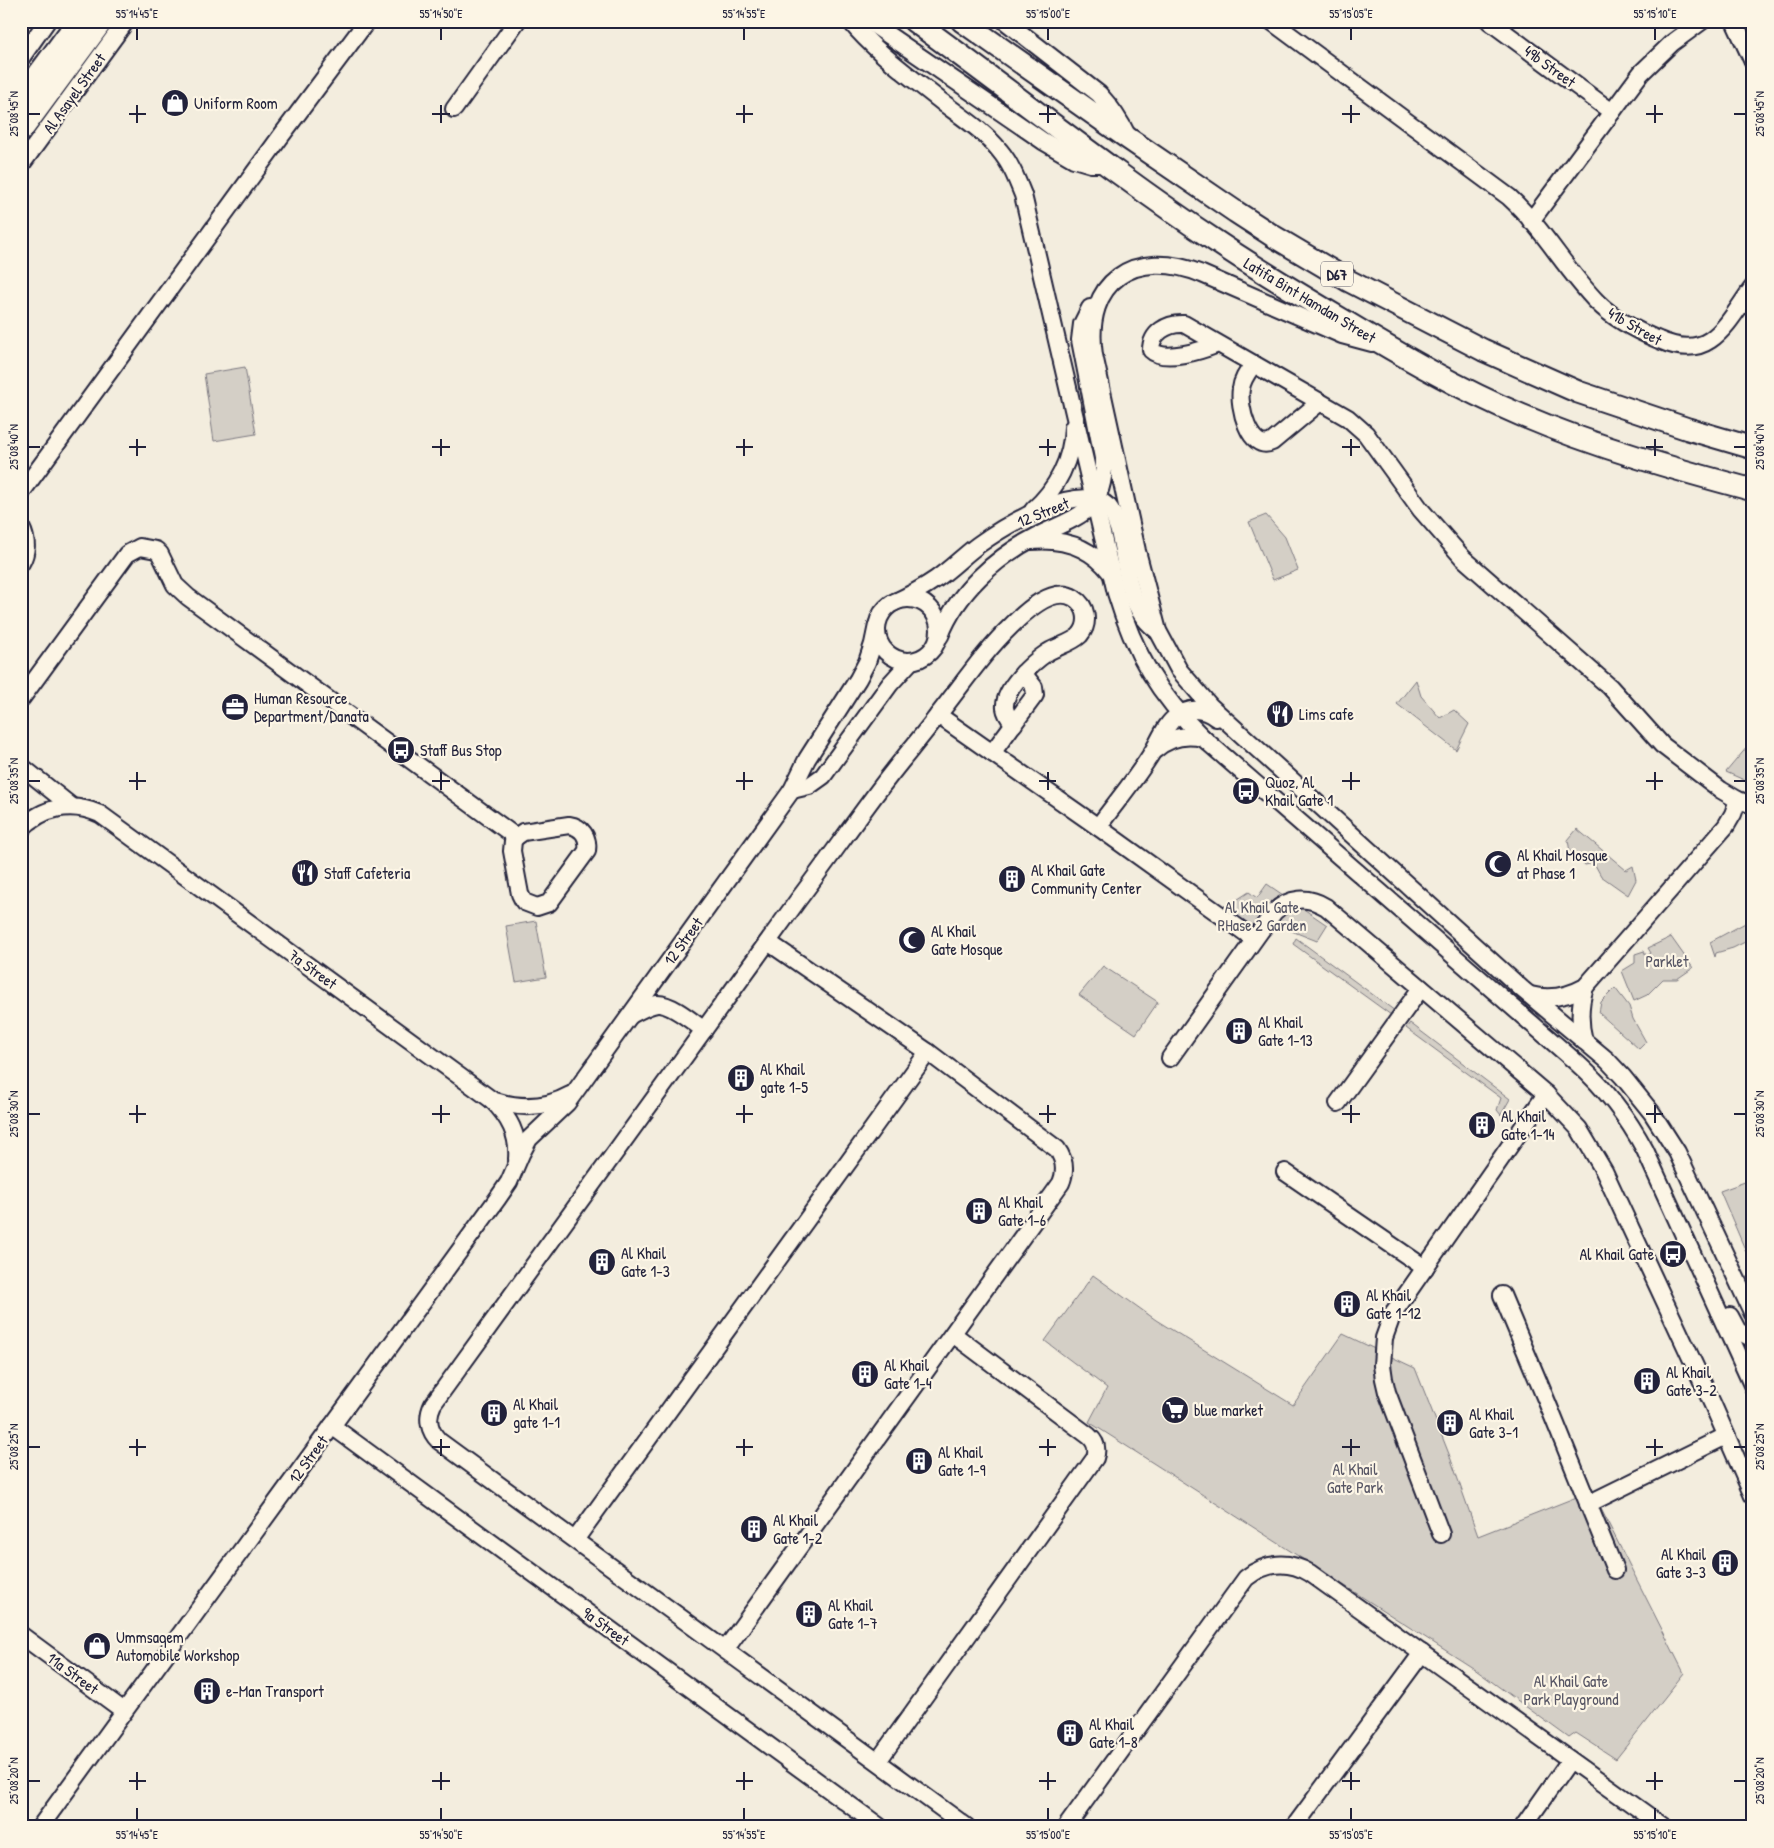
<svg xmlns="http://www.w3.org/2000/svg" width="1774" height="1848" font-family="'Patrick Hand',sans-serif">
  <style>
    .green { fill: #d4cfc6; stroke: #7b7880 }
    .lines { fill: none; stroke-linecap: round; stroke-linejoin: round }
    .minor-casing { stroke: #22223b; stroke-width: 20 }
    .major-casing { stroke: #22223b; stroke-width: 25 }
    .minor { stroke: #fcf5e5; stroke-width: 16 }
    .major { stroke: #fcf5e5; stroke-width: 21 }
    .ticks { fill: none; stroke: #22223b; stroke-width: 2 }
    .labels { text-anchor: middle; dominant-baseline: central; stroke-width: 4.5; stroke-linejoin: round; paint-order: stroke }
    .shield { fill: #fcf5e5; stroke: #63616e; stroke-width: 1 }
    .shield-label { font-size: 15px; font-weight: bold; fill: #22223b }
    .street-label { font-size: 16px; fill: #22223b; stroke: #fcf5e5 }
    .poi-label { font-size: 16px; fill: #22223b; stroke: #fcf5e5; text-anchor: start }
    .park-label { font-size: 16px; fill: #575665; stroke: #fcf5e5 }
    .neatline { fill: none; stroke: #22223b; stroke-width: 2 }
    .ticks-label { font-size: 12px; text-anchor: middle; fill: #22223b }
  </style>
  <rect width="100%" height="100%" fill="#f3edde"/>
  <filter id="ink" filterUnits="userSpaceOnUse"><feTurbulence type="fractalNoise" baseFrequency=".02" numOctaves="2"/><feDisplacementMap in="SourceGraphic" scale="10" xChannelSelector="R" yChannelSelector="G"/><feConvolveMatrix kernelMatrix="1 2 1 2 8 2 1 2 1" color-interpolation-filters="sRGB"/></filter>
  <g filter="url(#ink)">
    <g class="green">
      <path d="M 245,367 L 256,434 L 214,441 L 204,374 Z"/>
      <path d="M 1266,515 L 1285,537 L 1298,570 L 1273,580 L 1249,522 Z"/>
      <path d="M 1416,680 L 1421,696 L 1440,718 L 1454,710 L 1469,724 L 1456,750 L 1397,704 Z"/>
      <path d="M 1753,740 L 1753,784 L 1726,772 Z"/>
      <path d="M 1577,829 L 1626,870 L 1633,866 L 1636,880 L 1628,895 L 1601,876 L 1594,863 L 1585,865 L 1570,852 L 1568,840 Z"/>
      <path d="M 1267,884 L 1327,925 L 1317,941 L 1279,926 L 1263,941 L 1231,918 L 1234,911 L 1235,901 L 1249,892 L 1257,898 Z"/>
      <path d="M 536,921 L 546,977 L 516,982 L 506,926 Z"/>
      <path d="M 1749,921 L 1753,927 L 1753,937 L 1751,939 L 1733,948 L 1716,953 L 1715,957 L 1710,942 Z"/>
      <path d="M 1671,937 L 1693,968 L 1677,979 L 1663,979 L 1647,995 L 1634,1001 L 1622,971 L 1635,963 L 1635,954 L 1644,951 L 1646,956 L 1651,953 L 1648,948 Z"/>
      <path d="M 1296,938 L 1395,1011 L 1391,1015 L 1293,944 Z"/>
      <path d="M 1103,966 L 1158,1002 L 1136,1034 L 1079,995 Z"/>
      <path d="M 1615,988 L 1629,1006 L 1633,1019 L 1646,1042 L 1639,1049 L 1599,1013 L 1601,1002 Z"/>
      <path d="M 1410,1023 L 1510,1099 L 1501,1115 L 1497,1110 L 1501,1098 L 1406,1028 Z"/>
      <path d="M 1753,1179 L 1753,1268 L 1720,1191 Z"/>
      <path d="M 1093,1275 L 1156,1320 L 1293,1405 L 1343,1334 L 1415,1368 L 1449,1454 L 1478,1536 L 1592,1491 L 1684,1673 L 1616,1759 L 1576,1733 L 1569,1738 L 1473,1668 L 1089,1422 L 1107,1388 L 1045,1341 Z"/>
    </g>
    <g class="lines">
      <g class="minor-casing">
        <g id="minor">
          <path d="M 850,21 C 875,52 911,77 942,102 C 962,117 984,131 1000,151 C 1011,164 1017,180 1023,195 L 1116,593 C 1134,653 1158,694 1203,738 L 1577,1063 C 1605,1088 1627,1116 1645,1150 L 1753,1387"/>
          <path d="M 868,21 L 1043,141 L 1074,159 L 1091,164 L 1106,164"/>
          <path d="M 1005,21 L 1099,94 C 1112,108 1121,122 1129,139"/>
          <path d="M 1271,21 L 1509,197 C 1543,228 1565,269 1597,302 C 1614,319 1637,331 1659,340 C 1675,347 1694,351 1710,340 C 1728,328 1740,304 1753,287"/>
          <path d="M 1489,21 L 1612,112"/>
          <path d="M 1734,21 L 1753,62"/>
          <path d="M 21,58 L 47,21"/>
          <path d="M 454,109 L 517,21"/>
          <path d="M 21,165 L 126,21"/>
          <path d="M 1531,221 L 1641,73 L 1672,43 L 1702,21"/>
          <path d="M 1372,343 L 1342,335 L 1202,274 C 1135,247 1083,281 1094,355 L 1137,551 L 1158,631 L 1179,670 L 1210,706 L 1522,989 L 1607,1060 L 1623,1077 L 1652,1113 L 1677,1152 L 1753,1314"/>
          <path d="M 1218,344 C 1203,350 1164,363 1151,350 C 1151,333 1167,323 1184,324 L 1348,418 L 1366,434 L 1421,510 L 1463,558 L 1610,687 L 1662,745 L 1721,790 L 1738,800 L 1753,805"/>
          <path d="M 1253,365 C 1248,372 1242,379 1241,389 C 1238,405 1249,453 1272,442 L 1320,402"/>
          <path d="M 21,493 L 281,136 L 367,21"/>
          <path d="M 1033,510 C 1057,489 1072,459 1073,427"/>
          <path d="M 21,527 C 27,539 28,551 21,563"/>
          <path d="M 1031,541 C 1063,538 1091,547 1111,573"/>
          <circle cx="908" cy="630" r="31"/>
          <path d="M 893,603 C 908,596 923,588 936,579 C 951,569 963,556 978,545 C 1003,527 1080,479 1109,507 C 1114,513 1115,521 1118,528 C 1128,562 1125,609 1158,631"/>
          <path d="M 940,636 C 957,592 996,557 1037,536 C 1054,527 1077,520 1091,506 C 1101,494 1104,478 1104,463 L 1080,340 L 1082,324 L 1090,308"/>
          <path d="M 21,699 L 127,554 L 140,547 L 156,550 L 160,554 L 175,585 L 188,597 L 516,837"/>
          <path d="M 938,715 L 1098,827 L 1254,939"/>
          <path d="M 1155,750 C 1169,737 1185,734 1203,738"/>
          <path d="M 992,753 L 1035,695 L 1034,687 L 1023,673"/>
          <path d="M 21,766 L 71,806"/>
          <path d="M 792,790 L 809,786 L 823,776 L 890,684 L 910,662"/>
          <path d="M 569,825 C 582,827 589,837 587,851 L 549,903 L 537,907 L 524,902 L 520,894 L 512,851 L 513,841 L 516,837 L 523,832 Z"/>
          <path d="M 1098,827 C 1116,802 1137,778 1153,751 C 1160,740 1165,724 1177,716 C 1190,707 1203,708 1216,718"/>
          <path d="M 21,829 C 43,807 71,801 100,814 L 492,1100 C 509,1117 519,1135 517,1159"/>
          <path d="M 1530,995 C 1550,1000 1567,997 1585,987 L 1726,826 L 1733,814 L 1738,800"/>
          <path d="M 631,1015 C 639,1011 648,1005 657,1004 C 671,1003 693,1022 704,1030"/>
          <path d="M 1584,1041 C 1579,1022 1579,1006 1585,987"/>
          <path d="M 1170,1058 L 1274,912 C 1289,897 1308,896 1326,907 L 1546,1094 L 1579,1129 L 1604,1171 L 1713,1405 L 1753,1496"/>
          <path d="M 492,1100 C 519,1109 545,1109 570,1095"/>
          <path d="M 1338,1103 L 1421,988"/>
          <path d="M 1285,1172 L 1425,1268"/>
          <path d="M 1502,1295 L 1547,1402 L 1615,1570"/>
          <path d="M 1730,1316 L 1738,1331 L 1753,1339"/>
          <path d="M 332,1426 L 880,1827"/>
          <path d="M 1588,1504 L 1726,1436"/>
          <path d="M 1441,1534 L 1387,1392 L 1384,1379 L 1382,1365 L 1384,1338 L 1393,1313 L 1401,1302 L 1546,1094"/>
          <path d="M 575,1540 L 928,1052"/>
          <path d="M 21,1635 L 124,1711"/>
          <path d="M 725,1650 L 1061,1183 C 1066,1171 1065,1160 1057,1149 L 928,1052 L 768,942"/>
          <path d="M 878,1761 L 1095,1458 C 1098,1449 1096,1442 1089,1436 L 953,1334"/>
          <path d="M 40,1827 L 498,1198 L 509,1182 L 521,1154 L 529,1139 L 567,1103 L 792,790 L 807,759 L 858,679 L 867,662 L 873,644 L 877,625"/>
          <path d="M 967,1827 L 439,1441 C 429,1431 426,1418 433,1404 C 555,1237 676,1068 798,900 C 826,863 853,824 881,787 C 899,763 919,740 938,715 C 962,685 983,653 1011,626 C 1025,612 1053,585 1074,598 C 1087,606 1090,623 1080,635 C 1072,643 1058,646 1048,652 C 1033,662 1003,689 1005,708 C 1006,715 1010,719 1014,724"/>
          <path d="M 1066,1827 L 1246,1578 C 1266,1562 1288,1560 1310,1573 L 1664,1827"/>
          <path d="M 1294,1827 L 1422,1653"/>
          <path d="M 1523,1827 L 1570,1760"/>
        </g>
      </g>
      <g class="major-casing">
        <g id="major">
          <path d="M 914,21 C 1015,94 1113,173 1217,242 C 1257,269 1299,294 1341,319 C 1399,354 1459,389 1521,415 C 1596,447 1674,469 1753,490"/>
          <path d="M 962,21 L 1129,139 L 1236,212 L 1273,236 L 1349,281 L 1483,350 L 1578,392 L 1688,429 L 1753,448"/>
          <path d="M 21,98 L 78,21"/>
          <path d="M 21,131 L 102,21"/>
        </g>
      </g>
      <use href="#minor" class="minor"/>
      <use href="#major" class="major"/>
    </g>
  </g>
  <path class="ticks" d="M 137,28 L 137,40M 441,28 L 441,40M 744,28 L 744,40M 1048,28 L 1048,40M 1351,28 L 1351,40M 1655,28 L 1655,40M 137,105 L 137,123M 441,105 L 441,123M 744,105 L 744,123M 1048,105 L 1048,123M 1351,105 L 1351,123M 1655,105 L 1655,123M 28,114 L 40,114M 129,114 L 146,114M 432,114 L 450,114M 736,114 L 753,114M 1039,114 L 1056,114M 1342,114 L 1360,114M 1646,114 L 1663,114M 1734,114 L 1746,114M 137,439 L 137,456M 441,439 L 441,456M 744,439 L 744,456M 1048,439 L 1048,456M 1351,439 L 1351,456M 1655,439 L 1655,456M 28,447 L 40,447M 129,447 L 146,447M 432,447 L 450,447M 736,447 L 753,447M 1039,447 L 1056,447M 1342,447 L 1360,447M 1646,447 L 1663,447M 1734,447 L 1746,447M 137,772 L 137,790M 441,772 L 441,790M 744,772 L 744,790M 1048,772 L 1048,790M 1351,772 L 1351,790M 1655,772 L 1655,790M 28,781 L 40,781M 129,781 L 146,781M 432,781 L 450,781M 736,781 L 753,781M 1039,781 L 1056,781M 1342,781 L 1360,781M 1646,781 L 1663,781M 1734,781 L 1746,781M 137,1105 L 137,1123M 441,1105 L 441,1123M 744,1105 L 744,1123M 1048,1105 L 1048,1123M 1351,1105 L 1351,1123M 1655,1105 L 1655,1123M 28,1114 L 40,1114M 129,1114 L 146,1114M 432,1114 L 450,1114M 736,1114 L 753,1114M 1039,1114 L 1056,1114M 1342,1114 L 1360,1114M 1646,1114 L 1663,1114M 1734,1114 L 1746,1114M 137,1439 L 137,1456M 441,1439 L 441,1456M 744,1439 L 744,1456M 1048,1439 L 1048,1456M 1351,1439 L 1351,1456M 1655,1439 L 1655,1456M 28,1447 L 40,1447M 129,1447 L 146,1447M 432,1447 L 450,1447M 736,1447 L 753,1447M 1039,1447 L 1056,1447M 1342,1447 L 1360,1447M 1646,1447 L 1663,1447M 1734,1447 L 1746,1447M 137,1772 L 137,1790M 441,1772 L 441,1790M 744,1772 L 744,1790M 1048,1772 L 1048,1790M 1351,1772 L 1351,1790M 1655,1772 L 1655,1790M 28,1781 L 40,1781M 129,1781 L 146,1781M 432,1781 L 450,1781M 736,1781 L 753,1781M 1039,1781 L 1056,1781M 1342,1781 L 1360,1781M 1646,1781 L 1663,1781M 1734,1781 L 1746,1781M 137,1808 L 137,1820M 441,1808 L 441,1820M 744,1808 L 744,1820M 1048,1808 L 1048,1820M 1351,1808 L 1351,1820M 1655,1808 L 1655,1820"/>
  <defs>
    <g id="shop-disc" transform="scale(1.4375)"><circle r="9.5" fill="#22223b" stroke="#fcf5e5"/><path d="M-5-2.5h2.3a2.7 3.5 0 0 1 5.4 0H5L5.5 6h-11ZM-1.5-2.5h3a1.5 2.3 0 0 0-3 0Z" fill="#fff"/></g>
    <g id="office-disc" transform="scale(1.4375)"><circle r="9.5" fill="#22223b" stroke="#fcf5e5"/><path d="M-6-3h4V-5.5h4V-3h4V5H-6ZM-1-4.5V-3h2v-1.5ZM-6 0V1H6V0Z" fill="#fff"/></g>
    <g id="restaurant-disc" transform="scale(1.4375)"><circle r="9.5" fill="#22223b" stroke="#fcf5e5"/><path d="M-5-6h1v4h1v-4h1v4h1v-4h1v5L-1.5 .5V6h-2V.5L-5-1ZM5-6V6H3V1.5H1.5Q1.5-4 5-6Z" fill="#fff"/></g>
    <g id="bus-disc" transform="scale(1.4375)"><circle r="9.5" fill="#22223b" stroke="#fcf5e5"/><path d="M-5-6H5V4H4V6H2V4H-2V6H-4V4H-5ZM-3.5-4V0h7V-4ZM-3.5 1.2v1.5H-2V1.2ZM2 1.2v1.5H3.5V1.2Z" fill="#fff"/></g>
    <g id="mosque-disc" transform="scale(1.4375)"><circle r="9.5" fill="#22223b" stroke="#fcf5e5"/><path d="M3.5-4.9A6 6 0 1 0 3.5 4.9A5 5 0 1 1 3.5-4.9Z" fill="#fff"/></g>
    <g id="building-disc" transform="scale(1.4375)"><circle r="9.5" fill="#22223b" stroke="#fcf5e5"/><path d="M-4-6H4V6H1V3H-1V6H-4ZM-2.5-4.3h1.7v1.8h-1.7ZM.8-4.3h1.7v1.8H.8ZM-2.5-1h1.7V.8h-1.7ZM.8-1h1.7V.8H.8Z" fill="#fff"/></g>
    <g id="supermarket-disc" transform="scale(1.4375)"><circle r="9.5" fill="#22223b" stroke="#fcf5e5"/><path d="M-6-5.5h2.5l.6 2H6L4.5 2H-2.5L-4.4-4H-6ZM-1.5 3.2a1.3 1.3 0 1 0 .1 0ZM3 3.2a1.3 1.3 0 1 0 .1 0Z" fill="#fff"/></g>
  </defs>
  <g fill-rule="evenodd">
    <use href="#shop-disc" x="175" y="103"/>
    <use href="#office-disc" x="235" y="707"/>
    <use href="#restaurant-disc" x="1280" y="714"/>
    <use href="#bus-disc" x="401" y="750"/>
    <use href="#bus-disc" x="1246" y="791"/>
    <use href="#mosque-disc" x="1498" y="864"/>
    <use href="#restaurant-disc" x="305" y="873"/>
    <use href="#building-disc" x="1012" y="879"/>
    <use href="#mosque-disc" x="912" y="940"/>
    <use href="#building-disc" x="1239" y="1031"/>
    <use href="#building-disc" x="741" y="1078"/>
    <use href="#building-disc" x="1482" y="1125"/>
    <use href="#building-disc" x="979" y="1211"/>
    <use href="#bus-disc" x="1673" y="1254"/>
    <use href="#building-disc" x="602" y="1262"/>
    <use href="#building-disc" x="1347" y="1304"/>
    <use href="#building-disc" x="865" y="1374"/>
    <use href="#building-disc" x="1647" y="1381"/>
    <use href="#supermarket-disc" x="1175" y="1410"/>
    <use href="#building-disc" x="494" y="1413"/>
    <use href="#building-disc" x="1450" y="1423"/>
    <use href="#building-disc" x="919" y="1461"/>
    <use href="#building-disc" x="754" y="1529"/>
    <use href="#building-disc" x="1725" y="1563"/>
    <use href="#building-disc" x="809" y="1614"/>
    <use href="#shop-disc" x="97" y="1646"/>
    <use href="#building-disc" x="207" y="1691"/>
    <use href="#building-disc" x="1070" y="1733"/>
  </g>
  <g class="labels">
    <rect class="shield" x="1321" y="261.5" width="32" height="25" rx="4"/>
    <g class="shield-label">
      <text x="1337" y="274">D67</text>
    </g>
    <g class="street-label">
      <text transform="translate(1550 66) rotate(36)">49b Street</text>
      <text transform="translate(74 93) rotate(-54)">Al Asayel Street</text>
      <text transform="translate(1310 300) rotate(31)">Latifa Bint Hamdan Street</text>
      <text transform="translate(1635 326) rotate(30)">41b Street</text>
      <text transform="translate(1043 512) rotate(-22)">12 Street</text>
      <text transform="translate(683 941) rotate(-54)">12 Street</text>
      <text transform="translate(313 969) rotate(36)">7a Street</text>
      <text transform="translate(308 1459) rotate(-54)">12 Street</text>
      <text transform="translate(606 1626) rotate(36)">9a Street</text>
      <text transform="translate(73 1673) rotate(36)">11a Street</text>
    </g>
    <g class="poi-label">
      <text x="194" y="103">Uniform Room</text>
      <text x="254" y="698">Human Resource<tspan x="254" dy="18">Department/Danata</tspan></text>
      <text x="1299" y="714">Lims cafe</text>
      <text x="420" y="750">Staff Bus Stop</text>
      <text x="1265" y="782">Quoz, Al<tspan x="1265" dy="18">Khail Gate 1</tspan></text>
      <text x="1517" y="855">Al Khail Mosque<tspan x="1517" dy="18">at Phase 1</tspan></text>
      <text x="1031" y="870">Al Khail Gate<tspan x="1031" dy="18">Community Center</tspan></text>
      <text x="324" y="873">Staff Cafeteria</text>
      <text x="931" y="931">Al Khail<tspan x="931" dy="18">Gate Mosque</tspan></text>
      <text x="1258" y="1022">Al Khail<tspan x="1258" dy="18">Gate 1-13</tspan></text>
      <text x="760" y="1069">Al Khail<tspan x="760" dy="18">gate 1-5</tspan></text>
      <text x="1501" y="1116">Al Khail<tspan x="1501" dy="18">Gate 1-14</tspan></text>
      <text x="998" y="1202">Al Khail<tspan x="998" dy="18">Gate 1-6</tspan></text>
      <text x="621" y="1253">Al Khail<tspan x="621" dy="18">Gate 1-3</tspan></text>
      <text x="1654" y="1254" text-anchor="end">Al Khail Gate</text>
      <text x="1366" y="1295">Al Khail<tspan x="1366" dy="18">Gate 1-12</tspan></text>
      <text x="884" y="1365">Al Khail<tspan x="884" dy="18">Gate 1-4</tspan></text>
      <text x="1666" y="1372">Al Khail<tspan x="1666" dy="18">Gate 3-2</tspan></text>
      <text x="513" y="1404">Al Khail<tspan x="513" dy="18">gate 1-1</tspan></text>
      <text x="1194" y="1410">blue market</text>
      <text x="1469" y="1414">Al Khail<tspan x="1469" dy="18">Gate 3-1</tspan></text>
      <text x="938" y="1452">Al Khail<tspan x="938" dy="18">Gate 1-9</tspan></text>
      <text x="773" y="1520">Al Khail<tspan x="773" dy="18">Gate 1-2</tspan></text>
      <text x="1706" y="1554" text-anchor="end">Al Khail<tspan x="1706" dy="18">Gate 3-3</tspan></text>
      <text x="828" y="1605">Al Khail<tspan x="828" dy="18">Gate 1-7</tspan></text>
      <text x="116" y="1637">Ummsaqem<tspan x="116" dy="18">Automobile Workshop</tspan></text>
      <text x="226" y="1691">e-Man Transport</text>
      <text x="1089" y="1724">Al Khail<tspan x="1089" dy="18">Gate 1-8</tspan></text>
    </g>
    <g class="park-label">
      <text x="1262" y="907">Al Khail Gate<tspan x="1262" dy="18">PHase 2 Garden</tspan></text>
      <text x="1667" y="961">Parklet</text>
      <text x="1355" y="1469">Al Khail<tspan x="1355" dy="18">Gate Park</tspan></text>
      <text x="1571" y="1681">Al Khail Gate<tspan x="1571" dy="18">Park Playground</tspan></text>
    </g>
  </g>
  <rect width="1774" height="1848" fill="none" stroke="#fcf5e5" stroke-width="55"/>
  <rect x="28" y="28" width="1718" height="1792" class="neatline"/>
  <g class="ticks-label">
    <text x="137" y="18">55°14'45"E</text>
    <text x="441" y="18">55°14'50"E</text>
    <text x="744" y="18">55°14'55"E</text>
    <text x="1048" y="18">55°15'00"E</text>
    <text x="1351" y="18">55°15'05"E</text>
    <text x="1655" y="18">55°15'10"E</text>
    <text transform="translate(14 114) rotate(-90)" y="4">25°08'45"N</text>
    <text transform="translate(1760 114) rotate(-90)" y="4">25°08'45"N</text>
    <text transform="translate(14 447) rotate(-90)" y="4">25°08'40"N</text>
    <text transform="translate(1760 447) rotate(-90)" y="4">25°08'40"N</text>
    <text transform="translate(14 781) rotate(-90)" y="4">25°08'35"N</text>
    <text transform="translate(1760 781) rotate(-90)" y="4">25°08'35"N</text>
    <text transform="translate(14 1114) rotate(-90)" y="4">25°08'30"N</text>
    <text transform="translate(1760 1114) rotate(-90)" y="4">25°08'30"N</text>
    <text transform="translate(14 1447) rotate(-90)" y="4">25°08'25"N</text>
    <text transform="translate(1760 1447) rotate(-90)" y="4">25°08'25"N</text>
    <text transform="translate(14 1781) rotate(-90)" y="4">25°08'20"N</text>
    <text transform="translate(1760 1781) rotate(-90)" y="4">25°08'20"N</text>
    <text x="137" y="1839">55°14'45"E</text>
    <text x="441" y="1839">55°14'50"E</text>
    <text x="744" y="1839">55°14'55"E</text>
    <text x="1048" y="1839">55°15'00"E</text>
    <text x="1351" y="1839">55°15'05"E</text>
    <text x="1655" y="1839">55°15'10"E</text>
  </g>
</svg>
